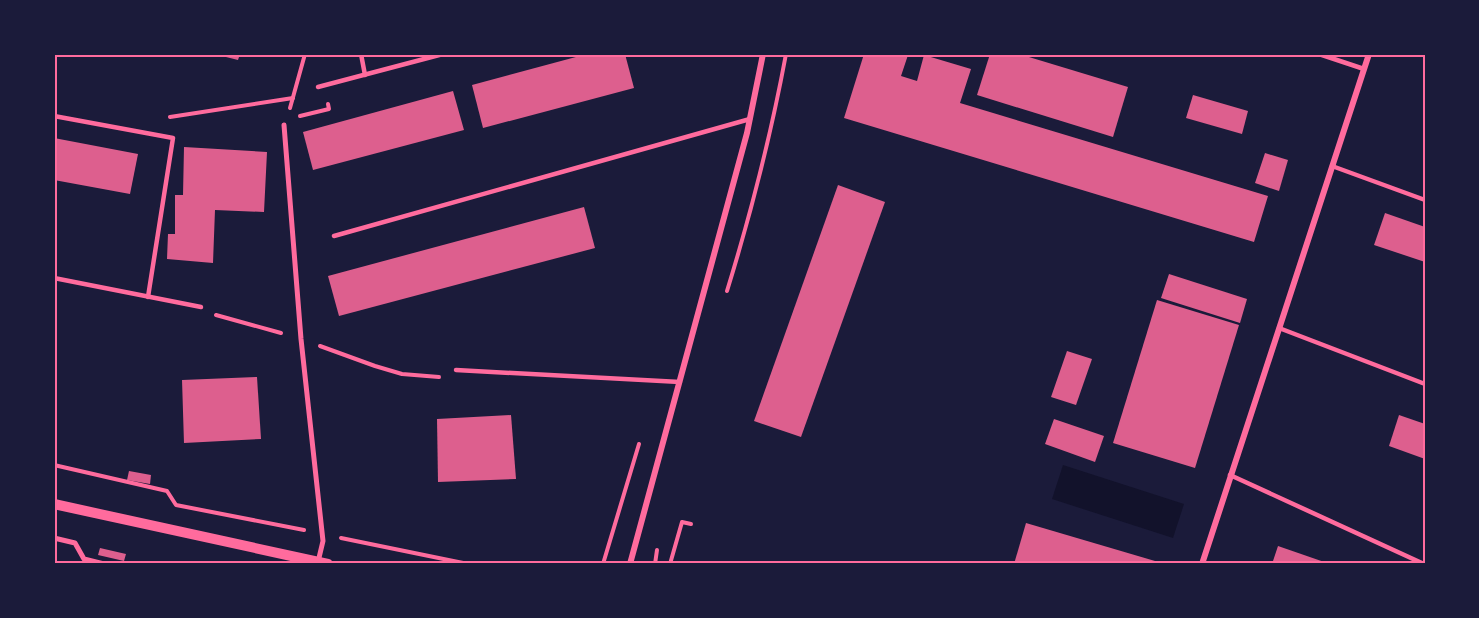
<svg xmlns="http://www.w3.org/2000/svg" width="1479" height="618" font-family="'Alegreya Sans',sans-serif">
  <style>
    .water { fill: #12122b }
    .building { fill: #dd5f8e }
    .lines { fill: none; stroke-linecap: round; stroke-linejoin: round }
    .path { stroke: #ff6b9d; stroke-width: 4 }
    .service { stroke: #ff6b9d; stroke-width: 4.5 }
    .pedestrian { stroke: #ff6b9d; stroke-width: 5 }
    .minor { stroke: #ff6b9d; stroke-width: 6 }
    .tertiary { stroke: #ff6b9d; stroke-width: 10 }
    .neatline { fill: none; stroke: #ff6b9d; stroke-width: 2 }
  </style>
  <rect width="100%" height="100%" fill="#1b1b3a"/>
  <path class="water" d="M 1063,465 L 1184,504 L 1173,538 L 1052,499 Z"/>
  <g class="building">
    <path d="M 214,54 L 240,54 L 238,60 Z"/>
    <path d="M 587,54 L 625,54 L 634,88 L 483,128 L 472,85 Z"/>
    <path d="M 864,54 L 908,55 L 901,76 L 917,81 L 924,55 L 971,69 L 960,103 L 1268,196 L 1254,242 L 844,118 Z"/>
    <path d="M 990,54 L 1019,54 L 1128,87 L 1113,137 L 977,95 Z"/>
    <path d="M 453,91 L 464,130 L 313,170 L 303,132 Z"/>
    <path d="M 1193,95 L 1248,111 L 1242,134 L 1186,118 Z"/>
    <path d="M 54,138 L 138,154 L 130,194 L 54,180 Z"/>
    <path d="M 184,147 L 267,152 L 264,212 L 215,210 L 213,263 L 167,259 L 168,234 L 175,234 L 175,195 L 183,195 Z"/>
    <path d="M 1265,153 L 1288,160 L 1279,191 L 1255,183 Z"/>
    <path d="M 838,185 L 885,202 L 801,437 L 754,421 Z"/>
    <path d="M 584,207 L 595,248 L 339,316 L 328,276 Z"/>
    <path d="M 1385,213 L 1425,227 L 1425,262 L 1374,245 Z"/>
    <path d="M 1169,274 L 1247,299 L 1240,323 L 1161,298 Z"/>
    <path d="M 1157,300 L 1239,325 L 1195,468 L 1113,443 Z"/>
    <path d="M 1067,351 L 1092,359 L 1076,405 L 1051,397 Z"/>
    <path d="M 257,377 L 261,439 L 184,443 L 182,380 Z"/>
    <path d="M 511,415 L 516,479 L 438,482 L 437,419 Z"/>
    <path d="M 1399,415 L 1425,424 L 1425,459 L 1389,446 Z"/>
    <path d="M 1054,419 L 1104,436 L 1095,462 L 1045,444 Z"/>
    <path d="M 129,471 L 151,475 L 150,484 L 127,480 Z"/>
    <path d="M 1026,523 L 1155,561 L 1154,564 L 1014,564 Z"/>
    <path d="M 1278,546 L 1330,564 L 1272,564 Z"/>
    <path d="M 100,548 L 126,554 L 124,561 L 98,555 Z"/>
  </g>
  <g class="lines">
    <g class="path">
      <path d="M 290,108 L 305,54"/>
      <path d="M 300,116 L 329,109 L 328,104"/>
      <path d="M 170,117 L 293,98"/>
      <path d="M 727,291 C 751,213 771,135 786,54"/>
      <path d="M 216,315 L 281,333"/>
      <path d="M 320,346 L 375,366 L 402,374 L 439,377"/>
      <path d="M 54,465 L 167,491 L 176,505 L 304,530"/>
      <path d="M 341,538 L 468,564"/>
      <path d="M 603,564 L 639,444"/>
      <path d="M 655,564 L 657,550"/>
      <path d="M 670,564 L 682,522 L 691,524"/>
    </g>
    <g class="service">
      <path d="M 361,54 L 365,75"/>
      <path d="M 1319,54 L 1364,69"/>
      <path d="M 318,87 L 443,54"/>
      <path d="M 54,116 L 173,138 L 148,297"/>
      <path d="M 1332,166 L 1425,200"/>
      <path d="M 334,236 L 750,119"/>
      <path d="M 54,278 L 201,307"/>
      <path d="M 1279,328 L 1425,384"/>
      <path d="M 456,370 L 680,382"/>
      <path d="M 1230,475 L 1424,564"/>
    </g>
    <g class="pedestrian">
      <path d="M 284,125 L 301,339 L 323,541 L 318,562"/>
      <path d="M 54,538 L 75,543 L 84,559 L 104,564"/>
    </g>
    <g class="minor">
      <path d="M 630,564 L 747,133 L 763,54"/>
      <path d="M 1202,564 L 1369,54"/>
    </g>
    <path class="tertiary" d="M 54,504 L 328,564"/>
  </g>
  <rect width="1479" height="618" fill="none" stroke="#1b1b3a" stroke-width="111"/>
  <rect x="56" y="56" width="1368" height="506" class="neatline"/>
</svg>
